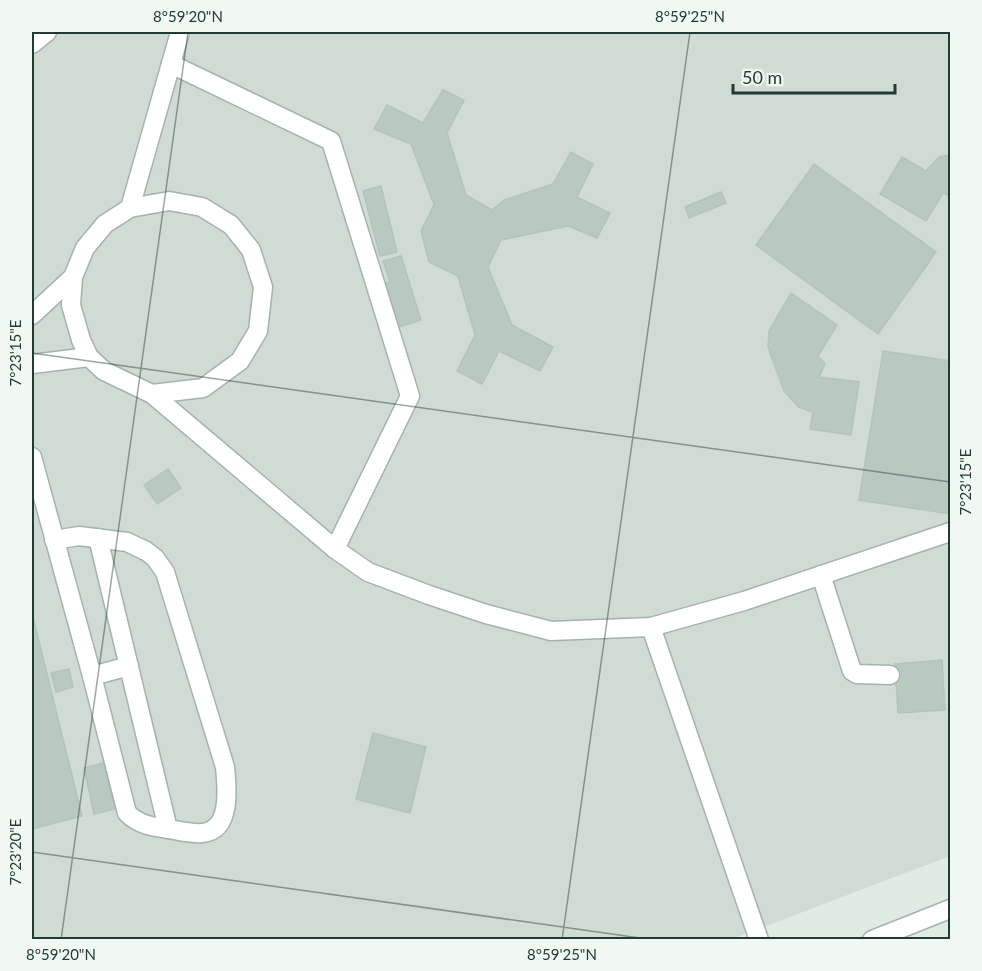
<svg xmlns="http://www.w3.org/2000/svg" width="982" height="971" font-family="Lato,sans-serif">
  <style>
    .built { fill: #cfdbd4 }
    .building { fill: #b9c8c1; stroke: #b3c4bc; stroke-width: 1.5 }
    .lines { fill: none; stroke-linecap: round; stroke-linejoin: round }
    .minor-casing { stroke: #a4b3ac; stroke-width: 21 }
    .minor { stroke: #fff; stroke-width: 18 }
    .ticks { fill: none; stroke: #223b32; stroke-width: 1.5; stroke-opacity: 0.45 }
    .neatline { fill: none; stroke: #223b32; stroke-width: 2 }
    .ticks-label { font-size: 15px; text-anchor: middle; fill: #223b32 }
  </style>
  <rect width="100%" height="100%" fill="#e1ebe6"/>
  <path class="built" d="M 32,32 L 950,32 L 950,856 L 732,939 L 32,939 Z"/>
  <g class="building">
    <path d="M 443,90 L 464,100 L 447,133 L 466,195 L 492,210 L 504,200 L 553,184 L 571,152 L 593,164 L 577,197 L 610,213 L 597,238 L 568,226 L 501,240 L 488,267 L 512,325 L 553,347 L 540,371 L 499,351 L 482,384 L 457,371 L 475,335 L 458,276 L 429,262 L 421,231 L 434,205 L 411,144 L 374,129 L 387,105 L 423,123 Z"/>
    <path d="M 950,155 L 950,196 L 943,193 L 926,221 L 880,194 L 902,157 L 926,171 L 939,157 Z"/>
    <path d="M 814,164 L 936,252 L 878,334 L 756,245 Z"/>
    <path d="M 381,186 L 397,252 L 380,256 L 363,191 Z"/>
    <path d="M 721,192 L 726,203 L 689,218 L 685,207 Z"/>
    <path d="M 401,256 L 421,320 L 392,329 L 378,286 L 390,282 L 383,261 Z"/>
    <path d="M 791,293 L 837,325 L 818,356 L 825,364 L 819,377 L 859,382 L 851,435 L 810,429 L 813,412 L 799,407 L 784,391 L 768,347 L 769,331 Z"/>
    <path d="M 883,351 L 950,361 L 950,514 L 859,500 Z"/>
    <path d="M 168,469 L 181,488 L 157,504 L 144,485 Z"/>
    <path d="M 32,613 L 82,816 L 32,829 Z"/>
    <path d="M 942,660 L 945,710 L 898,713 L 895,664 Z"/>
    <path d="M 69,669 L 73,687 L 56,692 L 51,673 Z"/>
    <path d="M 373,733 L 426,747 L 410,813 L 356,799 Z"/>
    <path d="M 104,763 L 115,809 L 94,814 L 84,768 Z"/>
  </g>
  <g class="lines">
    <g class="minor-casing">
      <g id="minor">
        <path d="M 32,44 L 47,32"/>
        <path d="M 171,64 L 331,141 L 410,396 L 335,549"/>
        <path d="M 130,208 L 180,32"/>
        <path d="M 32,315 L 73,277 L 85,248 L 105,224 L 130,208 L 169,201 L 202,207 L 231,225 L 251,250 L 263,287 L 258,331 L 240,361 L 203,388 L 152,394 L 104,371 L 89,357 L 81,340 L 71,305 L 73,277"/>
        <path d="M 32,364 L 89,357"/>
        <path d="M 152,394 L 335,549 L 368,572 L 429,595 L 486,614 L 551,631 L 651,627 L 744,601 L 950,532"/>
        <path d="M 32,457 L 92,676 L 127,813 C 139,825 153,827 169,829 C 180,831 192,834 202,833 C 232,831 227,787 225,767 L 165,572 L 155,558 L 146,551 L 127,542 L 79,536 L 54,540"/>
        <path d="M 98,538 L 168,829"/>
        <path d="M 821,575 L 852,671 L 857,674 L 890,675"/>
        <path d="M 651,627 L 759,940"/>
        <path d="M 92,676 L 129,666"/>
        <path d="M 872,940 L 950,909"/>
      </g>
    </g>
    <use href="#minor" class="minor"/>
  </g>
  <path class="ticks" d="M 32,353 L 950,482M 32,852 L 654,940M 61,940 L 188,32M 562,940 L 690,32"/>
  <rect width="982" height="971" fill="none" stroke="#f1f8f4" stroke-width="66"/>
  <path d="M733 84v9h162v-9" fill="none" stroke="#223b32" stroke-width="3"/>
  <text x="742" y="84" font-size="18" fill="#223b32" stroke="#f1f8f4" stroke-width="4.5" paint-order="stroke">50 m</text>
  <rect x="33" y="33" width="916" height="905" class="neatline"/>
  <g class="ticks-label">
    <text x="188" y="22">8°59'20"N</text>
    <text x="690" y="22">8°59'25"N</text>
    <text transform="translate(16 353) rotate(-90)" y="5">7°23'15"E</text>
    <text transform="translate(966 482) rotate(-90)" y="5">7°23'15"E</text>
    <text transform="translate(16 852) rotate(-90)" y="5">7°23'20"E</text>
    <text x="61" y="960">8°59'20"N</text>
    <text x="562" y="960">8°59'25"N</text>
  </g>
</svg>
